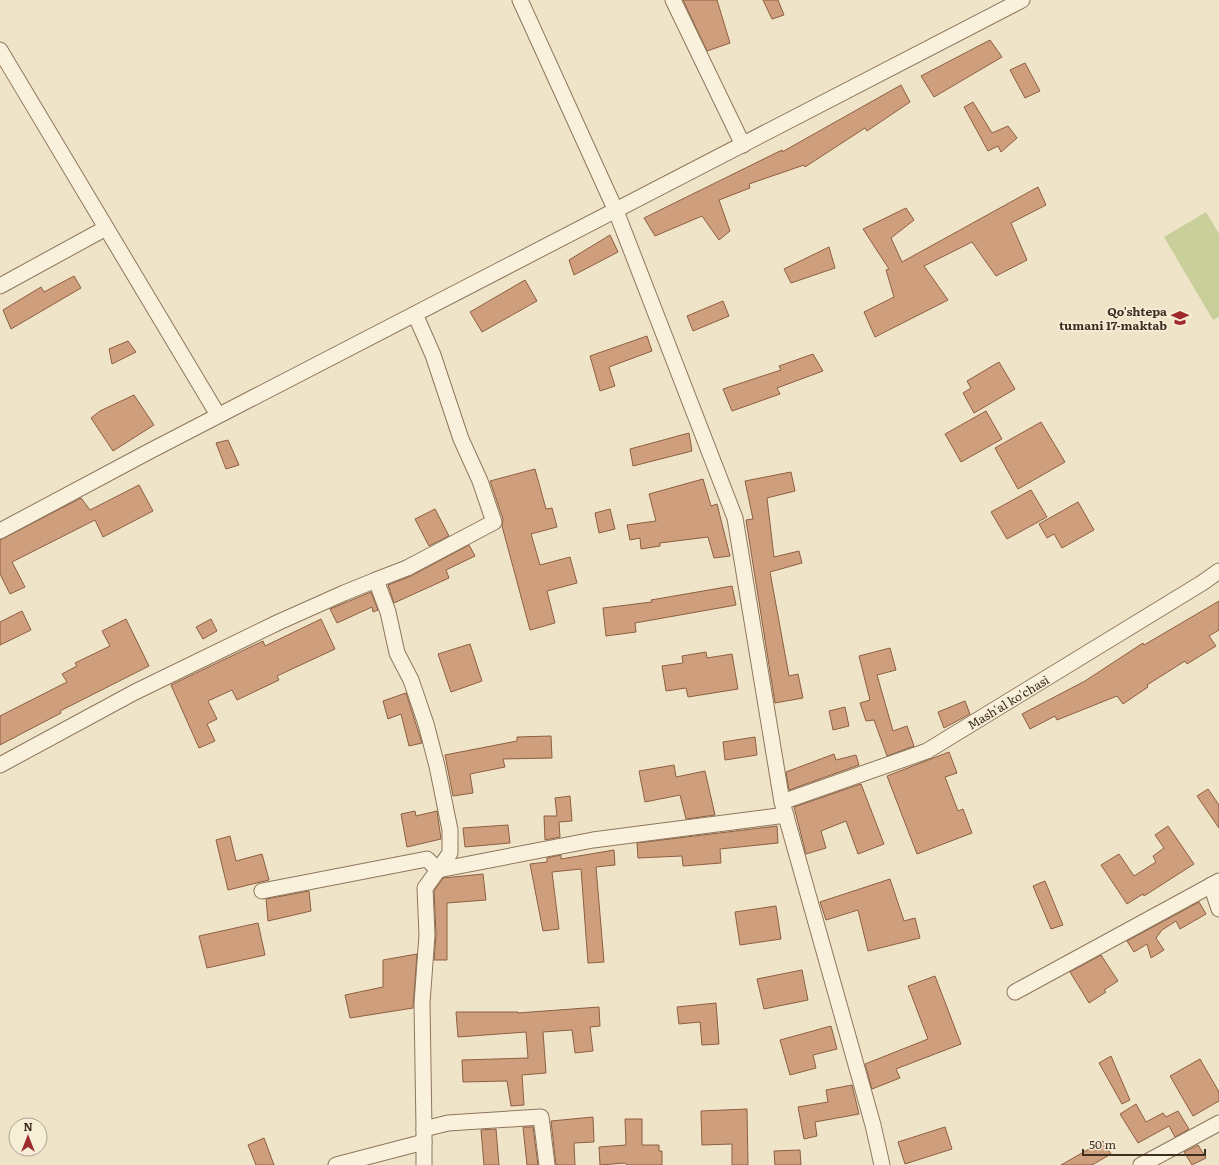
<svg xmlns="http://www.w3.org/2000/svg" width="1219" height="1165" font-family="Literata,serif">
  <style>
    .green { fill: #c9cf9b }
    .building { fill: #cf9f7d; stroke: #8d5f41 }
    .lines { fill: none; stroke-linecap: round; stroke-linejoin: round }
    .minor-casing { stroke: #8d765c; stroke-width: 17 }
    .minor { stroke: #faf1dc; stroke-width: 15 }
    .labels { text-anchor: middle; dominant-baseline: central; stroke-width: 3; stroke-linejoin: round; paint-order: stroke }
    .poi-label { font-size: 12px; font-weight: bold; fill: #3d2e20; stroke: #f7eed8; text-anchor: end }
    .street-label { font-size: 12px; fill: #3d2e20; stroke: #f7eed8 }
  </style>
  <rect width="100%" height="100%" fill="#f0e4c8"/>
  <path class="green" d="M 1206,212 L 1219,234 L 1219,317 L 1213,320 L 1164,237 Z"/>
  <g class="building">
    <path d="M 683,0 L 717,0 L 730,43 L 707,51 Z"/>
    <path d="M 763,0 L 778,0 L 784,15 L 772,19 Z"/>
    <path d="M 990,40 L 1002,57 L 934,97 L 921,76 Z"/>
    <path d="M 1025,63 L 1040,91 L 1025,98 L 1010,70 Z"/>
    <path d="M 901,85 L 910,102 L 867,131 L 865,128 L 805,167 L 804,165 L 749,184 L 750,188 L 719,200 L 730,231 L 719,240 L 702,216 L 655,236 L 644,218 L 782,150 L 782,152 Z"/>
    <path d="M 973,102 L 992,133 L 1008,126 L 1017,138 L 1001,152 L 998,146 L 988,151 L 964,107 Z"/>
    <path d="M 1038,187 L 1046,205 L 1011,223 L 1027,260 L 996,276 L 972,242 L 924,266 L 948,300 L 875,337 L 864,312 L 894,297 L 886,270 L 889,269 L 863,229 L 906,208 L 914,220 L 891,238 L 902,262 Z"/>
    <path d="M 610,235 L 618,252 L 574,275 L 569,260 Z"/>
    <path d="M 829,247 L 835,268 L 791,283 L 784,269 Z"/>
    <path d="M 74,276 L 81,288 L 11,329 L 3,310 L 41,287 L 44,292 Z"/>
    <path d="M 525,280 L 537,301 L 482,332 L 470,312 Z"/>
    <path d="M 723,301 L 729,316 L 693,331 L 687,316 Z"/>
    <path d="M 647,336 L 652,351 L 609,367 L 615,386 L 600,391 L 590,356 Z"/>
    <path d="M 128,341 L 136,352 L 112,364 L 109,349 Z"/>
    <path d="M 813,354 L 823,371 L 777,388 L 780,394 L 732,411 L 723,389 L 781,370 L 779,366 Z"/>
    <path d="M 999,362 L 1015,389 L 974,413 L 963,393 L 971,388 L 967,381 Z"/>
    <path d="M 134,395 L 154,425 L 113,451 L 91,418 L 100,411 Z"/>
    <path d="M 986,411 L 1002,439 L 961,462 L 945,434 Z"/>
    <path d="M 1041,422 L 1065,462 L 1018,489 L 995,448 Z"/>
    <path d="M 689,433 L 692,451 L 633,466 L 630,449 Z"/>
    <path d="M 228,440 L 239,465 L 226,469 L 216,443 Z"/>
    <path d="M 535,469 L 546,509 L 552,508 L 557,527 L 531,534 L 540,565 L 570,557 L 577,583 L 547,591 L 555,623 L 530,630 L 502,526 L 503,519 L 490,481 Z"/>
    <path d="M 791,472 L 795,491 L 767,498 L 774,557 L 799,551 L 802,563 L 770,572 L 789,676 L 798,674 L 803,698 L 775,703 L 746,520 L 753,519 L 745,481 Z"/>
    <path d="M 703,479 L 711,506 L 717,504 L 730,556 L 714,558 L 708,537 L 660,543 L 660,546 L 641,549 L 640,538 L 630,540 L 627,525 L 656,521 L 649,494 Z"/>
    <path d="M 139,485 L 153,511 L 103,537 L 95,520 L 12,562 L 25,587 L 10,594 L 0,574 L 0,540 L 81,498 L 90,510 Z"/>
    <path d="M 1031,490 L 1047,517 L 1007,539 L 991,512 Z"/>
    <path d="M 1078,502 L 1094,530 L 1062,548 L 1054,534 L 1047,538 L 1039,524 Z"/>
    <path d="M 435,509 L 449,536 L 429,546 L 415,519 Z"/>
    <path d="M 610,509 L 615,529 L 599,533 L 595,513 Z"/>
    <path d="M 469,545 L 475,556 L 446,570 L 449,578 L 394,603 L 388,585 L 411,576 Z"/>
    <path d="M 732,586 L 736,605 L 635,623 L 636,632 L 606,636 L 603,608 L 652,602 L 651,600 Z"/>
    <path d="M 371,592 L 378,610 L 373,612 L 372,607 L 337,623 L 330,609 Z"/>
    <path d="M 1219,601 L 1219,630 L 1209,636 L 1216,646 L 1187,664 L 1185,661 L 1147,685 L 1148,687 L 1123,704 L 1117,696 L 1057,720 L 1055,716 L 1030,729 L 1022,714 L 1085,681 L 1143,643 L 1144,645 Z"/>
    <path d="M 22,611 L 31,630 L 0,645 L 0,622 Z"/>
    <path d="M 126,619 L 149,666 L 60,711 L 61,713 L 0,745 L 0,716 L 67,682 L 62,674 L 77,666 L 75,663 L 110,646 L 102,631 Z"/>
    <path d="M 211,619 L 217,631 L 203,639 L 196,627 Z"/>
    <path d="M 321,619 L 335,649 L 277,676 L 279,680 L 237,700 L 232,690 L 208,701 L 217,719 L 207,724 L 215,741 L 199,748 L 171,685 L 263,641 L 265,646 Z"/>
    <path d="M 470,644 L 482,681 L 451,692 L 438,654 Z"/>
    <path d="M 890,648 L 896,670 L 877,675 L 893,731 L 907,726 L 914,746 L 887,756 L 874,720 L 866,721 L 860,703 L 870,700 L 859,656 Z"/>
    <path d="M 706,652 L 707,658 L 732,654 L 738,689 L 688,697 L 686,688 L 666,691 L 662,666 L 683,663 L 682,656 Z"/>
    <path d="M 406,693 L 422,743 L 409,746 L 401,714 L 388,719 L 383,701 Z"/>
    <path d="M 965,701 L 970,714 L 944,728 L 938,712 Z"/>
    <path d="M 845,707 L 849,726 L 833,730 L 829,711 Z"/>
    <path d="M 551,736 L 552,758 L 503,759 L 505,767 L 470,774 L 473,793 L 453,796 L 445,755 L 517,741 L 517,737 Z"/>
    <path d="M 755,737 L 757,755 L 725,760 L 723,742 Z"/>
    <path d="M 949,752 L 957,773 L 945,777 L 958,811 L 963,809 L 972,833 L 917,854 L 887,776 Z"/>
    <path d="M 834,754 L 836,760 L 856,755 L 859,765 L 789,790 L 786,772 Z"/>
    <path d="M 674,765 L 676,777 L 705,771 L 715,815 L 686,819 L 680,795 L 645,802 L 639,771 Z"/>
    <path d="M 861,784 L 884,844 L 858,854 L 846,821 L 821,831 L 826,848 L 806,854 L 794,807 Z"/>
    <path d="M 1208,789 L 1219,805 L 1219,828 L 1197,796 Z"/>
    <path d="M 570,796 L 572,821 L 559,822 L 560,837 L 545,840 L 544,816 L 557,816 L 555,798 Z"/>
    <path d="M 415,811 L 416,816 L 437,811 L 441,839 L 407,847 L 401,814 Z"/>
    <path d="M 508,825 L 510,843 L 465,847 L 463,828 Z"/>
    <path d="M 777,826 L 778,843 L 720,849 L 721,863 L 683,866 L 682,856 L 638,858 L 637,843 Z"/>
    <path d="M 1168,826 L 1194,864 L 1144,896 L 1143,894 L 1127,904 L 1101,865 L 1119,854 L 1134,876 L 1156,862 L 1153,856 L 1164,848 L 1155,835 Z"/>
    <path d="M 230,836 L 236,861 L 262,854 L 269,880 L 228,890 L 216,840 Z"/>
    <path d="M 614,850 L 615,865 L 596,867 L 604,962 L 588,963 L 581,869 L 552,872 L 559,929 L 543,931 L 530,864 L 547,862 L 547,858 L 561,855 L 561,859 Z"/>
    <path d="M 483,874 L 486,900 L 447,903 L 447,960 L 434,960 L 436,935 L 434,891 L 443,878 Z"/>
    <path d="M 890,879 L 904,921 L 915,918 L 920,938 L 868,951 L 858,910 L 826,920 L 820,902 Z"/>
    <path d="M 1045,881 L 1063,925 L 1051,929 L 1033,886 Z"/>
    <path d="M 309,891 L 311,911 L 268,921 L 266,899 Z"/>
    <path d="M 1199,902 L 1206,914 L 1180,929 L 1176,921 L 1162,930 L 1156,938 L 1164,950 L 1151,958 L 1147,944 L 1134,952 L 1127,941 Z"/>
    <path d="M 776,906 L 781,939 L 740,945 L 735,912 Z"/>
    <path d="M 258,923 L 265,955 L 207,968 L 199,936 Z"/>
    <path d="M 417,954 L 413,1008 L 350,1018 L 345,995 L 383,987 L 383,960 Z"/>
    <path d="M 1101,955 L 1118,981 L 1104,990 L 1106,992 L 1089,1003 L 1070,972 Z"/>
    <path d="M 802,970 L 808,1000 L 764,1009 L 757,979 Z"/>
    <path d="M 935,976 L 961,1044 L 896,1069 L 900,1078 L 872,1089 L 865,1064 L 928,1039 L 908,986 Z"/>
    <path d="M 716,1003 L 719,1044 L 702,1045 L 700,1022 L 679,1024 L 677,1007 Z"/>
    <path d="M 599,1007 L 600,1026 L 590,1027 L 593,1051 L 575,1053 L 572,1030 L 543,1032 L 546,1073 L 522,1075 L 524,1105 L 511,1106 L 507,1081 L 463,1082 L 462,1060 L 528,1058 L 526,1032 L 458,1037 L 456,1012 L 518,1012 L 518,1013 Z"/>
    <path d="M 831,1026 L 837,1049 L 813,1055 L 816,1068 L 790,1075 L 780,1040 Z"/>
    <path d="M 1111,1056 L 1130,1100 L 1122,1104 L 1099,1063 Z"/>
    <path d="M 1200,1059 L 1219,1092 L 1219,1101 L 1193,1116 L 1170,1076 Z"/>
    <path d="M 852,1085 L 859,1114 L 815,1122 L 817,1136 L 804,1139 L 798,1107 L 828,1102 L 826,1090 Z"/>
    <path d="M 1136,1104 L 1146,1122 L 1163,1113 L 1166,1117 L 1178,1111 L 1189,1129 L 1175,1137 L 1169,1126 L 1138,1143 L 1120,1114 Z"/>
    <path d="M 747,1109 L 748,1165 L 732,1165 L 732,1144 L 702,1145 L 701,1111 Z"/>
    <path d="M 593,1117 L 594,1142 L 574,1143 L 575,1165 L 556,1165 L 551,1121 Z"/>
    <path d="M 625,1119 L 642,1119 L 642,1145 L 659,1145 L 659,1151 L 662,1151 L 662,1165 L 627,1165 L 625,1163 L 600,1165 L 599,1147 L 626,1145 Z"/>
    <path d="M 523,1127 L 533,1127 L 538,1165 L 527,1165 Z"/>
    <path d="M 945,1127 L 952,1149 L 905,1164 L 898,1142 Z"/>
    <path d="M 496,1129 L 499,1165 L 484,1165 L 481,1130 Z"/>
    <path d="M 264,1138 L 274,1165 L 256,1165 L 248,1145 Z"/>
    <path d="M 1103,1141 L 1111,1154 L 1092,1165 L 1061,1165 Z"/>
    <path d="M 1198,1145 L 1206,1158 L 1192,1165 L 1184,1152 Z"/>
    <path d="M 800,1150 L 801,1165 L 775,1165 L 774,1151 Z"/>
  </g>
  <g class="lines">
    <g class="minor-casing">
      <g id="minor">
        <path d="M 520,0 L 616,211 L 735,518 L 782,802 L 873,1125 L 882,1165"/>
        <path d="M 673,0 L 743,145"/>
        <path d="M 0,50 L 218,415"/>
        <path d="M 0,286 L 106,228"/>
        <path d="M 0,531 L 150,451 L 1022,0"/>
        <path d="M 376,580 L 407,568 L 494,522 L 480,481 L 461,439 L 433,355 L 415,314"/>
        <path d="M 0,765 L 135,692 L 279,622 L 344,593 L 376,580 L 388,612 L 397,653 L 411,680 L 426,724 L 437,766 L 450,830 L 450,853 L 438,870"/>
        <path d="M 782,802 L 927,751 L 1202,583 L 1219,571"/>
        <path d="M 438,870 L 593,840 L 786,815"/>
        <path d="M 1211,885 L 1219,909"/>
        <path d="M 262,891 L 427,859 L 438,870 L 425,888 L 427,935 L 422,1003 L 424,1129"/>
        <path d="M 1015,992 L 1219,881"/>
        <path d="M 336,1165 L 424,1142"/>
        <path d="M 424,1165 L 424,1129 L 448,1123 L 541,1117 L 547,1165"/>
        <path d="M 1141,1165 L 1219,1123"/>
      </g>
    </g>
    <use href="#minor" class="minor"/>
  </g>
  <defs>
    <g id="school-bare" transform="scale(1.38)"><path d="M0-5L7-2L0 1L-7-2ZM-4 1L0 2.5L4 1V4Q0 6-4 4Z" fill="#9e2a2b" stroke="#f7eed8" stroke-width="2.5" paint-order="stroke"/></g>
  </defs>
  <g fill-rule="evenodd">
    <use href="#school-bare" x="1180" y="318"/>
  </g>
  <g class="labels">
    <g class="poi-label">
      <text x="1167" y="311">Qo'shtepa<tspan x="1167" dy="14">tumani 17-maktab</tspan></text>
    </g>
    <g class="street-label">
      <text transform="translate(1008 702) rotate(-31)">Mash'al ko'chasi</text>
    </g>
  </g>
  <g transform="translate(28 1137)"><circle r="19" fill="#f7eed8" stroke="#ada18e"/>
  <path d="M0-3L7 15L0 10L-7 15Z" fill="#9e2a2b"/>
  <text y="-6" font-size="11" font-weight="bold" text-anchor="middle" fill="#3d2e20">N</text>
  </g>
  <path d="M1083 1149v6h122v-6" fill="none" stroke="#3d2e20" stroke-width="2"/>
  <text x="1089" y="1149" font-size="12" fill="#3d2e20" stroke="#f7eed8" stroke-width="3" paint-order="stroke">50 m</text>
</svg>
